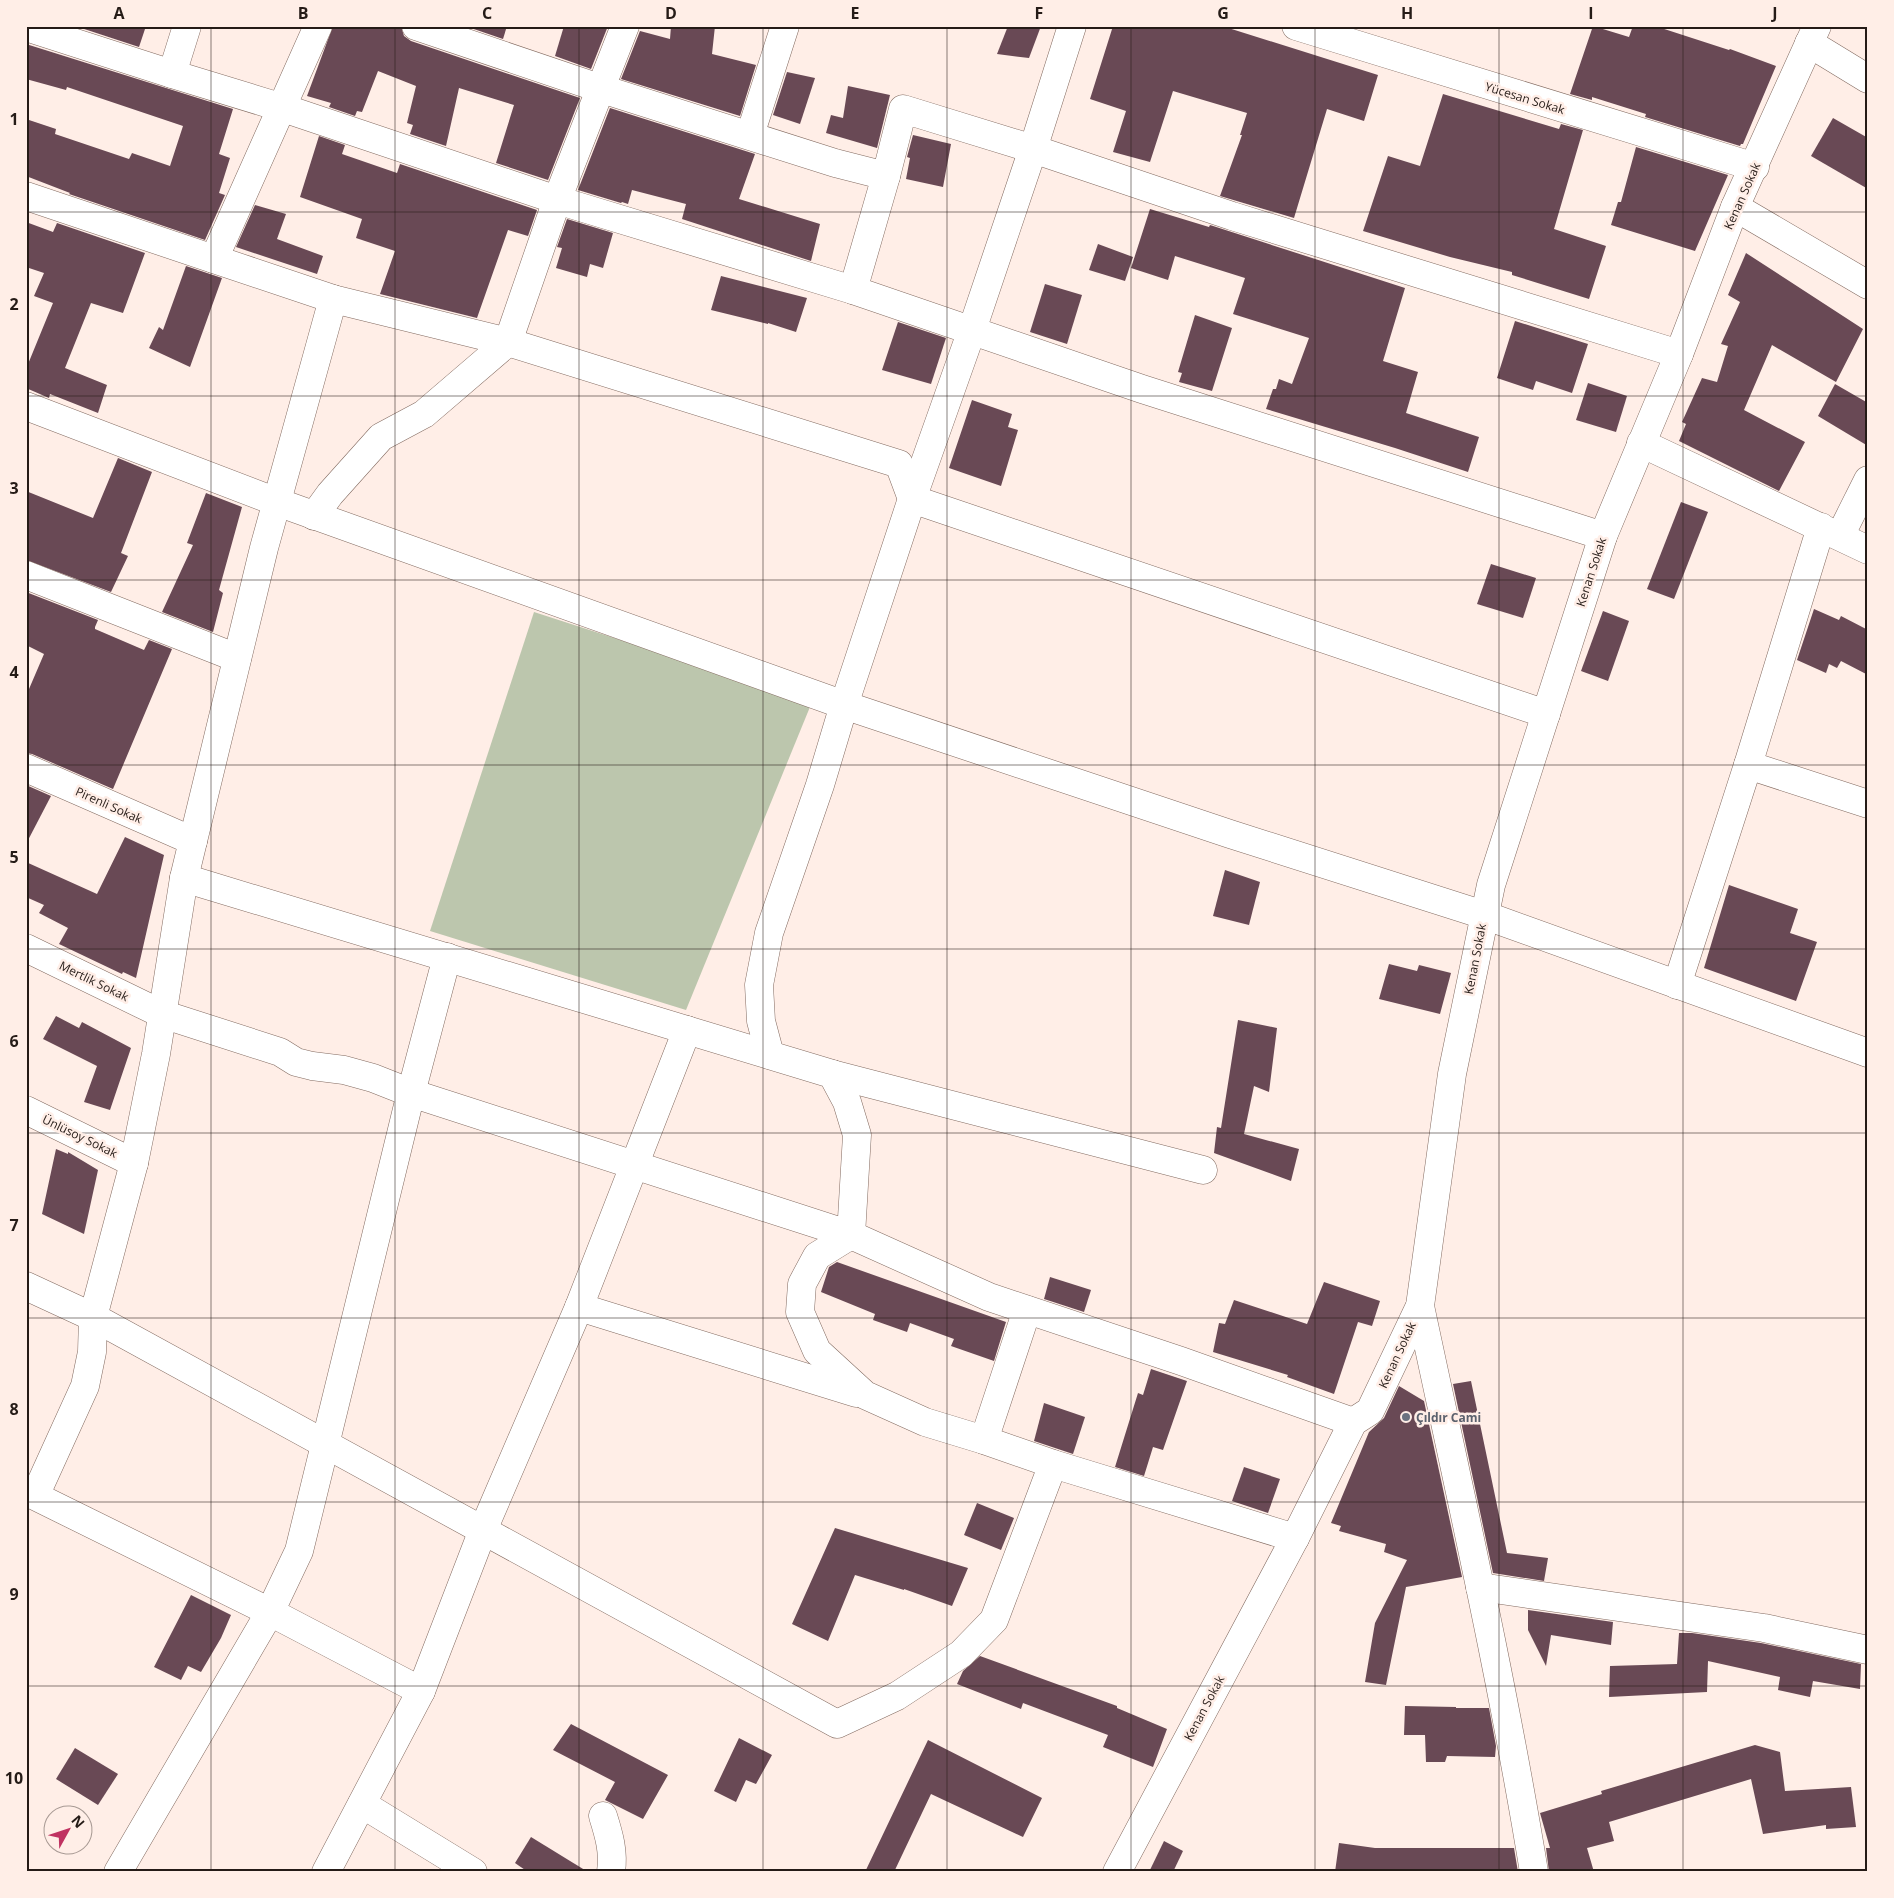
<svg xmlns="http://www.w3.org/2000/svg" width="1894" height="1898" font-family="'Open Sans',sans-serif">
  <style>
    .green { fill: #bcc6ad }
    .building { fill: #694955 }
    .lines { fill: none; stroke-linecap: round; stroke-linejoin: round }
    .minor-casing { stroke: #836b61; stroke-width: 29 }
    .minor { stroke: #fff; stroke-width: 28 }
    .grid { fill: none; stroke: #251b17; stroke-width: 1; stroke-opacity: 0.55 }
    .worship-dot { fill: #6b7280; stroke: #ffeee7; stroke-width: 2 }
    .labels { text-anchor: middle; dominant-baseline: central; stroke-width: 5; stroke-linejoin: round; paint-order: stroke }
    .street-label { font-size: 12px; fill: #251b17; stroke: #ffeee7 }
    .worship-label { font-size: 12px; font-weight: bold; fill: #5b616d; stroke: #ffeee7; text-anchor: start }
    .neatline { fill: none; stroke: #251b17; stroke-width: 2 }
    .grid-label { font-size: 16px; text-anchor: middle; font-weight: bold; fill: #251b17 }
  </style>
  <rect width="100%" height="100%" fill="#ffeee7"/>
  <path class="green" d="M 534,612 L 812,702 L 686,1010 L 430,931 Z"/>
  <g class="building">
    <path d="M 75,26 L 146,26 L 139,47 Z"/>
    <path d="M 333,26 L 401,26 L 404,36 L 411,41 L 580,98 L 548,180 L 496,163 L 514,105 L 459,88 L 446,146 L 410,134 L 413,125 L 407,123 L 416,86 L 378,71 L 362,112 L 357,111 L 355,116 L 329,107 L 331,103 L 307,96 Z"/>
    <path d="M 465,26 L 507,26 L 503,39 Z"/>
    <path d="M 564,26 L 608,26 L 591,69 L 555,56 Z"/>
    <path d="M 671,26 L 715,26 L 712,54 L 756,65 L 740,116 L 621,79 L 640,31 L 670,39 Z"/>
    <path d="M 1008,26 L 1041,26 L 1029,58 L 997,54 Z"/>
    <path d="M 1113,26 L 1222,26 L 1378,75 L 1364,121 L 1327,109 L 1294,218 L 1220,196 L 1242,135 L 1240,135 L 1247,113 L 1173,91 L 1150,162 L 1113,152 L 1126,111 L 1090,99 Z"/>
    <path d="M 1593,26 L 1629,37 L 1633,26 L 1655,26 L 1729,50 L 1730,49 L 1776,66 L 1743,144 L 1741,144 L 1740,146 L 1645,117 L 1646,114 L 1592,97 L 1592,100 L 1570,94 Z"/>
    <path d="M 26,44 L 233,109 L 219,154 L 230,158 L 219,193 L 225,195 L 205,240 L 69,194 L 70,193 L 26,176 L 26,119 L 56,129 L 55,134 L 129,159 L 132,153 L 170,166 L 183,126 L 67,87 L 66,90 L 26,79 Z"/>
    <path d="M 787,72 L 815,78 L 800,124 L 773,115 Z"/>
    <path d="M 848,86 L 890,95 L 877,148 L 826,133 L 831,115 L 843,118 Z"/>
    <path d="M 1443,94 L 1559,129 L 1561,124 L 1583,130 L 1554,229 L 1606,246 L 1589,299 L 1512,275 L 1512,272 L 1450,257 L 1363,231 L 1388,156 L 1420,166 Z"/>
    <path d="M 610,108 L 755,154 L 739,199 L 820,224 L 811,261 L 682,219 L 686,204 L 632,190 L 628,204 L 622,202 L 621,203 L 578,190 Z"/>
    <path d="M 1833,118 L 1868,138 L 1868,189 L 1811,156 Z"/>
    <path d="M 913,135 L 951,144 L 943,187 L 906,179 L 910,158 L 907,157 Z"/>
    <path d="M 319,136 L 345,145 L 342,154 L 397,173 L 400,164 L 537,210 L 528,236 L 508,230 L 477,318 L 380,294 L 395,251 L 356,238 L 362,219 L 300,197 Z"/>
    <path d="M 1636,147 L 1728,175 L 1695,251 L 1611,225 L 1618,202 L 1621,202 Z"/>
    <path d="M 255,205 L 286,214 L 277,239 L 323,256 L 317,274 L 236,247 Z"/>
    <path d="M 1150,209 L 1209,227 L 1210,225 L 1405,288 L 1383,361 L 1418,372 L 1406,413 L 1479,437 L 1468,472 L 1395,448 L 1266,409 L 1273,389 L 1276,389 L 1279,379 L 1292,384 L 1309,338 L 1233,314 L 1245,278 L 1175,256 L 1168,280 L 1131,268 Z"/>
    <path d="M 567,219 L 613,233 L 603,268 L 590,264 L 587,277 L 556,268 L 562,248 L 557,247 Z"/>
    <path d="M 26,222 L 53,232 L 57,223 L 145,253 L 123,313 L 91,303 L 65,368 L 107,385 L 98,413 L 50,394 L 49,398 L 26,388 L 26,369 L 53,303 L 34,296 L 44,273 L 26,267 Z"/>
    <path d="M 1098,244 L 1133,257 L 1125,281 L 1089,270 Z"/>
    <path d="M 1746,253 L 1863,329 L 1836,382 L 1772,345 L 1744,410 L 1805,442 L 1779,491 L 1679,441 L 1686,424 L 1682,422 L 1702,378 L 1717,382 L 1728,346 L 1721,344 L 1740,302 L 1728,295 Z"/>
    <path d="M 186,266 L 222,278 L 190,367 L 149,348 L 159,327 L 163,330 Z"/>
    <path d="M 721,276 L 807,298 L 796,332 L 768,323 L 768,324 L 711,310 Z"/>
    <path d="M 1045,284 L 1082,295 L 1067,344 L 1030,332 Z"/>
    <path d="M 1195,315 L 1232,328 L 1212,391 L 1179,382 L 1182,373 L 1178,372 Z"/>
    <path d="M 1515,321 L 1588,344 L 1572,393 L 1536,381 L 1533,390 L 1497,378 Z"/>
    <path d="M 898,322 L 946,338 L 931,384 L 882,370 Z"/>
    <path d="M 1588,383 L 1627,396 L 1616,432 L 1576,420 Z"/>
    <path d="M 1835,384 L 1868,403 L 1868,446 L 1818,416 Z"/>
    <path d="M 972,400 L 1012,414 L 1008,427 L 1018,430 L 1001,486 L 949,468 Z"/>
    <path d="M 118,458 L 152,472 L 121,553 L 128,556 L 111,592 L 26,560 L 26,491 L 93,518 Z"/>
    <path d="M 206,493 L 242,507 L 219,590 L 223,593 L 213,632 L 162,612 L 193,545 L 187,543 Z"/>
    <path d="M 1681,502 L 1708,512 L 1674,599 L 1647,589 Z"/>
    <path d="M 1491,564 L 1536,578 L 1523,618 L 1477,604 Z"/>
    <path d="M 26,592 L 98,620 L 95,627 L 95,629 L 144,650 L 149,640 L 172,649 L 113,789 L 32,754 L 26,753 L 26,696 L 44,654 L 26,645 Z"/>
    <path d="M 1814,609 L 1839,620 L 1841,616 L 1868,630 L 1868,675 L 1841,661 L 1837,668 L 1829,664 L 1826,673 L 1797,660 Z"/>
    <path d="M 1603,611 L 1629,621 L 1608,681 L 1581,671 Z"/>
    <path d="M 26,785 L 51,796 L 26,844 Z"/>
    <path d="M 125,837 L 164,855 L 136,978 L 123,972 L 122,974 L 59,944 L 68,928 L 39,913 L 44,905 L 26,897 L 26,862 L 97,894 Z"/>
    <path d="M 1225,870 L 1260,882 L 1249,925 L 1213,916 Z"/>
    <path d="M 1729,885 L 1798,909 L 1790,933 L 1817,942 L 1796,1001 L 1704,968 Z"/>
    <path d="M 1389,964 L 1417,971 L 1419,965 L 1451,973 L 1440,1014 L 1379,999 Z"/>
    <path d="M 56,1016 L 79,1028 L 82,1022 L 131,1048 L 110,1110 L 84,1102 L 97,1066 L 43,1039 Z"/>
    <path d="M 1238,1020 L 1277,1028 L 1269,1092 L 1254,1086 L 1244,1134 L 1299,1149 L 1291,1181 L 1214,1153 L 1217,1127 L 1221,1128 Z"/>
    <path d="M 56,1149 L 68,1154 L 68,1152 L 98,1170 L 84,1234 L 42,1214 Z"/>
    <path d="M 837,1262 L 1006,1322 L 994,1361 L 951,1346 L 954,1339 L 910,1323 L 907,1332 L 873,1320 L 875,1314 L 821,1292 L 829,1267 Z"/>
    <path d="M 1050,1277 L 1091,1290 L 1084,1312 L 1044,1299 Z"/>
    <path d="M 1324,1282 L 1380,1301 L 1372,1326 L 1358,1322 L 1334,1394 L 1287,1377 L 1288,1375 L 1213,1352 L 1219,1323 L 1225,1324 L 1234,1300 L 1307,1324 Z"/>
    <path d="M 1151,1369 L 1187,1381 L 1163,1450 L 1153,1447 L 1144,1476 L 1115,1467 L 1138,1393 L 1143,1395 Z"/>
    <path d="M 1471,1381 L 1507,1553 L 1548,1558 L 1544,1581 L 1493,1573 L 1453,1384 Z"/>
    <path d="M 1399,1386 L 1424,1401 L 1462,1577 L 1406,1587 L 1386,1685 L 1365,1682 L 1375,1623 L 1407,1560 L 1384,1552 L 1386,1544 L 1339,1531 L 1341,1526 L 1331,1523 L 1369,1432 L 1384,1418 Z"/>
    <path d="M 1044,1403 L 1085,1417 L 1073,1454 L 1034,1441 Z"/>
    <path d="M 1244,1467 L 1280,1479 L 1268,1513 L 1232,1501 Z"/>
    <path d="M 977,1503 L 1014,1518 L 1001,1550 L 964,1535 Z"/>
    <path d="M 835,1528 L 968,1568 L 952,1606 L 904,1589 L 904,1590 L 855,1575 L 828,1641 L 792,1624 Z"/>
    <path d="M 191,1595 L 231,1615 L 221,1638 L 201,1672 L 188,1666 L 181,1680 L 154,1667 Z"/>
    <path d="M 1528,1610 L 1613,1622 L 1611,1645 L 1551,1635 L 1546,1666 L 1528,1630 Z"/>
    <path d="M 1679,1633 L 1692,1633 L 1761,1643 L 1861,1664 L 1860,1689 L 1813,1681 L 1810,1697 L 1778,1690 L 1780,1677 L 1708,1661 L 1707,1692 L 1609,1697 L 1610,1666 L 1677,1664 Z"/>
    <path d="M 980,1656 L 1117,1706 L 1117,1708 L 1167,1729 L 1153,1767 L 1103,1747 L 1108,1735 L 1023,1703 L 1021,1709 L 957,1684 L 963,1671 Z"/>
    <path d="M 1405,1706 L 1456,1707 L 1456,1708 L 1489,1708 L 1496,1746 L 1495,1757 L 1447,1756 L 1445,1762 L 1426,1762 L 1425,1735 L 1404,1735 Z"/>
    <path d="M 571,1724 L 668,1775 L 643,1819 L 605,1800 L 615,1782 L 553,1750 Z"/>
    <path d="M 739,1738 L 772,1755 L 756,1784 L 746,1780 L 736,1802 L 714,1791 Z"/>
    <path d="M 928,1740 L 1042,1798 L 1023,1837 L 931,1794 L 894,1872 L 865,1872 Z"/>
    <path d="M 1755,1745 L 1780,1752 L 1785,1791 L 1851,1787 L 1856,1827 L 1826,1829 L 1826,1825 L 1763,1834 L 1751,1779 L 1609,1822 L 1614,1841 L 1587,1848 L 1594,1872 L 1549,1872 L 1546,1848 L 1550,1848 L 1540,1813 L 1602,1794 L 1601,1791 Z"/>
    <path d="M 75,1748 L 118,1774 L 98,1805 L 56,1779 Z"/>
    <path d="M 531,1837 L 588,1872 L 528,1872 L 515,1863 Z"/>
    <path d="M 1164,1841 L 1183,1851 L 1173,1872 L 1149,1872 Z"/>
    <path d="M 1339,1843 L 1375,1848 L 1514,1848 L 1518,1872 L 1335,1872 Z"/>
  </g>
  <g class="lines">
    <g class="minor-casing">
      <g id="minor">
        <path d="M 416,26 L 602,89 L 835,163 L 886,176 L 903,109 L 1033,149 L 1232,216 L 1679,354"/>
        <path d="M 1296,26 L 1755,167"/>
        <path d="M 26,27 L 172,74 L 283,108 L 557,200 L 853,290 L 1142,389 L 1603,536"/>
        <path d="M 1809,43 L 1868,79"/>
        <path d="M 172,74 L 187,26"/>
        <path d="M 750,135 L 785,26"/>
        <path d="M 26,196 L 333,299 L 508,342 L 899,464 L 912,499 L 1546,714"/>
        <path d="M 1735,207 L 1868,285"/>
        <path d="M 214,259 L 318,26"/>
        <path d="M 853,290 L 886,176"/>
        <path d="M 26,406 L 277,502 L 844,705 L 1230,834 L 1484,915 L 1868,1053"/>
        <path d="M 1641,443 L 1868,550"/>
        <path d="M 314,516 L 330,494 L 381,437 L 424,414 L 508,342 L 557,200 L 625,26"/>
        <path d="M 1840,536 L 1868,480"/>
        <path d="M 26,575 L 237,658"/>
        <path d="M 1748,765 L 1868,804"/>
        <path d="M 26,768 L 193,841"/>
        <path d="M 26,948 L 162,1014 L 280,1052 L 296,1062 L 312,1066 L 344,1070 L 373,1078 L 411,1093 L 851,1235 L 857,1135 L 847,1102 L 832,1074 L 184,878"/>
        <path d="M 1677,985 L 1748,765 L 1821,527"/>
        <path d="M 770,1055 L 761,1021 L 759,985 L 769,933 L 820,785 L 844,705 L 912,499 L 972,330 L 1033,149 L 1072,26"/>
        <path d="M 832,1074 L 1203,1170"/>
        <path d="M 26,1110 L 134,1163"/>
        <path d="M 26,1286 L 93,1317 L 837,1724 L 897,1696 L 961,1654 L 994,1620 L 1053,1464"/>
        <path d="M 1420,1306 C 1460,1494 1503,1682 1534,1872"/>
        <path d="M 579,1307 L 856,1393"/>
        <path d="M 984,1440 L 1027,1310"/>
        <path d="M 1295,1538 L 1053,1464 L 984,1440 L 925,1422 L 865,1395 L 817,1351 L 800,1312 L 802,1284 L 817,1256 L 851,1235 L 989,1297 L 1181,1361 L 1353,1422"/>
        <path d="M 1480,1587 L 1764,1628 L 1868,1650"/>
        <path d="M 421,1691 L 270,1612 L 299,1551 L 411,1093 L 447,957"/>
        <path d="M 362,1804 L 473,1872"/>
        <path d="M 603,1816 C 609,1835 614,1852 611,1872"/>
        <path d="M 118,1872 L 270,1612 L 35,1496 L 85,1386 L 92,1352 L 93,1317 L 134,1163 L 156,1054 L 184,878 L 264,548 L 333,299"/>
        <path d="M 326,1872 L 421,1691 L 483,1530 L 579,1307 L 687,1030"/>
        <path d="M 1117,1872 L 1295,1538 L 1353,1422 L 1370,1411 L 1420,1306 L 1452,1074 L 1491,885 L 1603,536 L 1679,354 L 1735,207 L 1817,26"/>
      </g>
    </g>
    <use href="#minor" class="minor"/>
  </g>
  <path class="grid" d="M 211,26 L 211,1872M 395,26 L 395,1872M 579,26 L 579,1872M 763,26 L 763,1872M 947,26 L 947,1872M 1131,26 L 1131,1872M 1315,26 L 1315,1872M 1499,26 L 1499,1872M 1683,26 L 1683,1872M 26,212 L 1868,212M 26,396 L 1868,396M 26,580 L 1868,580M 26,765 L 1868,765M 26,949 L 1868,949M 26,1133 L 1868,1133M 26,1318 L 1868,1318M 26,1502 L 1868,1502M 26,1686 L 1868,1686"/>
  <circle class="worship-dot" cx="1406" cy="1417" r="5"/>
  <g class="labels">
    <g class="street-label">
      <text transform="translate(1525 98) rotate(17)">Yücesan Sokak</text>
      <text transform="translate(1742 196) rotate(-66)">Kenan Sokak</text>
      <text transform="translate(1591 572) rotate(-72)">Kenan Sokak</text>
      <text transform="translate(109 805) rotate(24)">Pirenli Sokak</text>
      <text transform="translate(1475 959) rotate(-79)">Kenan Sokak</text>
      <text transform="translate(94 981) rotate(26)">Mertlik Sokak</text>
      <text transform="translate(80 1136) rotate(26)">Ünlüsoy Sokak</text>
      <text transform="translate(1397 1355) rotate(-65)">Kenan Sokak</text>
      <text transform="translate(1204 1708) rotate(-62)">Kenan Sokak</text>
    </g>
    <g class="worship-label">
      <text x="1416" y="1417">Çıldır Cami</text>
    </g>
  </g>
  <rect width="1894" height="1898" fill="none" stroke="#ffeee7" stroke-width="55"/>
  <g transform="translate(68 1830) rotate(50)"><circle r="24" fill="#ffeee7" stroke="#a89a94"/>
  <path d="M0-4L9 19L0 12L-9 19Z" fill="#c03261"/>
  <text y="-8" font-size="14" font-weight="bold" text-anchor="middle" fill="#251b17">N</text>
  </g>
  <rect x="28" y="28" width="1838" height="1842" class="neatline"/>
  <g class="grid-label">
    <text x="119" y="19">A</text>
    <text x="303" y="19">B</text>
    <text x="487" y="19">C</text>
    <text x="671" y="19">D</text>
    <text x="855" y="19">E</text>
    <text x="1039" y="19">F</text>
    <text x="1223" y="19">G</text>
    <text x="1407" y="19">H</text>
    <text x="1591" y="19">I</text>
    <text x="1775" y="19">J</text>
    <text x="14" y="125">1</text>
    <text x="14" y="310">2</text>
    <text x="14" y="494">3</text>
    <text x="14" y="678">4</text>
    <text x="14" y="863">5</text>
    <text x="14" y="1047">6</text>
    <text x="14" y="1231">7</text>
    <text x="14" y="1415">8</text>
    <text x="14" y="1600">9</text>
    <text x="14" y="1784">10</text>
  </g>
</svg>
